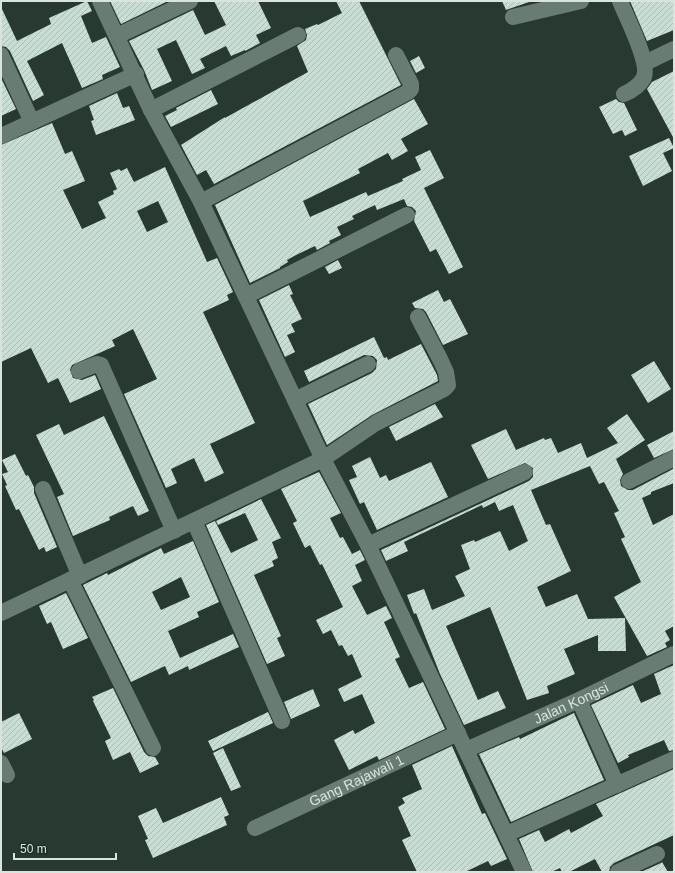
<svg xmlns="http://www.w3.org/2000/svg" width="675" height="873" font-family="Helvetica,sans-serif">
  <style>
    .building { fill: url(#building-hatch); fill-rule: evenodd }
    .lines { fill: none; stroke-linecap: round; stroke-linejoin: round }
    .minor { stroke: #697c73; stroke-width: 16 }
    .labels { text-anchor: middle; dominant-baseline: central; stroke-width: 4; stroke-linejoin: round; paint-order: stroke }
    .street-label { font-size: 14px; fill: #dae4df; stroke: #1e2f27 }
  </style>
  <defs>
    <pattern id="building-hatch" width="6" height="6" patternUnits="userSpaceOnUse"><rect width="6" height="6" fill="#c8ddd3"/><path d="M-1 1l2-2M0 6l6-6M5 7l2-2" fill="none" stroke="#adbeb6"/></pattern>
  </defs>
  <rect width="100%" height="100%" fill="#283931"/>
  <g class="building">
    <path d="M 87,1 L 92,11 L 81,16 L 92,43 L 106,37 L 120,67 L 102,75 L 103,79 L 82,88 L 62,43 L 27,61 L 44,95 L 33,101 L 10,51 L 6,47 L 1,46 L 1,7 L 17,41 L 51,24 L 49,18 Z"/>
    <path d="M 110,1 L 168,1 L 121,24 Z"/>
    <path d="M 214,1 L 258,1 L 271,28 L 256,35 L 260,43 L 245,51 L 245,50 L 231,56 L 226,46 L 200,59 L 205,68 L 192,74 L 176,40 L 157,49 L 172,81 L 152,90 L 144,70 L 129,41 L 193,10 L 205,35 L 226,25 Z"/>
    <path d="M 336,1 L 359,1 L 401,85 L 214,184 L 206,170 L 197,175 L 181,145 L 225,117 L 225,118 L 308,72 L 297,46 L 306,40 L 307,35 L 305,29 L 317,24 L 318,25 L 342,13 Z"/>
    <path d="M 502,1 L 532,1 L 506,10 Z"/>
    <path d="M 630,1 L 674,1 L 674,30 L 647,41 Z"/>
    <path d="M 419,56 L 425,68 L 416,73 L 410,61 Z"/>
    <path d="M 674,71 L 674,139 L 647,89 L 652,82 Z"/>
    <path d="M 1,78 L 16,109 L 1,116 Z"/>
    <path d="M 211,90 L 218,104 L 171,127 L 165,116 L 177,110 L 176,108 Z"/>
    <path d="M 117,93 L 123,108 L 129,106 L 135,120 L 96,135 L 91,121 L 94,120 L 89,106 Z"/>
    <path d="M 414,99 L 428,124 L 401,139 L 408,151 L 392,160 L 388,153 L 358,169 L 360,173 L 303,201 L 310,217 L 366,192 L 368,196 L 403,181 L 402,179 L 421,170 L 415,157 L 430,150 L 444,178 L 424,188 L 463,267 L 449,274 L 436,249 L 430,252 L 414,221 L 416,211 L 412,207 L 407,206 L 404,199 L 377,210 L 375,205 L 352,216 L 354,219 L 337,227 L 341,235 L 329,241 L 330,243 L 317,250 L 315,246 L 296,255 L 287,260 L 288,262 L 280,267 L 280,268 L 250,283 L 215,205 Z"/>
    <path d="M 616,99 L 619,102 L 624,103 L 637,130 L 625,136 L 622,130 L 613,134 L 599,107 Z"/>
    <path d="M 52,123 L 65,154 L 72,151 L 85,181 L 63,190 L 82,229 L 106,218 L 98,202 L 114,194 L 113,191 L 117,189 L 110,173 L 119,169 L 121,171 L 127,168 L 134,182 L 165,167 L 207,262 L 217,258 L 233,292 L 227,295 L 229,300 L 203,312 L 255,423 L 210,444 L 224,473 L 205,482 L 194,458 L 171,469 L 177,483 L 166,488 L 124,394 L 157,379 L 133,329 L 112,340 L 115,346 L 72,365 L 70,370 L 73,378 L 82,380 L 95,375 L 101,389 L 70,403 L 58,378 L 48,383 L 31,348 L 1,362 L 1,145 ZM 158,201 L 168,222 L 147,232 L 137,211 Z"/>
    <path d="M 669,138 L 674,148 L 663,153 L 672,171 L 643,186 L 629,156 Z"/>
    <path d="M 338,260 L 342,268 L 329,274 L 325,267 Z"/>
    <path d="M 289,285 L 293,294 L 290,295 L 302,319 L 291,324 L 295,332 L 287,335 L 295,352 L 285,357 L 259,300 Z"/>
    <path d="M 438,290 L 444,302 L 450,299 L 468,334 L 443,345 L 426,312 L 423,309 L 415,308 L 412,303 Z"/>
    <path d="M 374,337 L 384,358 L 387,357 L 388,360 L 421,344 L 437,375 L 438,381 L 372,415 L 327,445 L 308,404 L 372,373 L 376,369 L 377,360 L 373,356 L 364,355 L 309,382 L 304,371 Z"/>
    <path d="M 654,361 L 671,389 L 648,403 L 631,375 Z"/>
    <path d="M 435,404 L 443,417 L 396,441 L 389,427 Z"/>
    <path d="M 627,414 L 645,440 L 616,459 L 623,474 L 620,480 L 621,486 L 628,490 L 633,490 L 673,469 L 674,471 L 674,483 L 651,492 L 651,494 L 642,498 L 653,525 L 674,514 L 674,626 L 665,631 L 670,640 L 665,643 L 667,647 L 647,656 L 614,597 L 641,582 L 621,539 L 625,537 L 614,513 L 619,511 L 604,482 L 599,484 L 590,466 L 531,490 L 546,525 L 550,524 L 571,571 L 537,587 L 546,607 L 577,594 L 588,619 L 625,618 L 626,651 L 598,651 L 598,635 L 564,649 L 575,674 L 547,686 L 549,693 L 527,700 L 490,607 L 446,626 L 478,700 L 498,691 L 506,708 L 464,725 L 440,674 L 416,613 L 414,614 L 407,595 L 424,589 L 432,610 L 465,596 L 455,576 L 470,569 L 461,545 L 474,540 L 475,542 L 500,531 L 509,551 L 528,541 L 513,505 L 499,511 L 495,502 L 483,508 L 482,505 L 404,542 L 408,551 L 386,561 L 381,550 L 529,481 L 533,477 L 533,468 L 525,463 L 488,479 L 471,445 L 506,429 L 516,450 L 544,438 L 545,440 L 551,438 L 558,453 L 581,443 L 587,458 L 618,443 L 607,428 Z"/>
    <path d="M 104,416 L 149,511 L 138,516 L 133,506 L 109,517 L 110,520 L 73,536 L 57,497 L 64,494 L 36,435 L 59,424 L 64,435 Z"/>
    <path d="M 674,431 L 674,449 L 654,458 L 647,445 Z"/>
    <path d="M 15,454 L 26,476 L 28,475 L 34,487 L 34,493 L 57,547 L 46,552 L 44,547 L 39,550 L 19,509 L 16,510 L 5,486 L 7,485 L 2,474 L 8,472 L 2,460 Z"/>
    <path d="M 370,457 L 380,478 L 386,475 L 389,481 L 431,462 L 448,497 L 377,530 L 364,502 L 360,504 L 349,480 L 357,477 L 352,466 Z"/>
    <path d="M 319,472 L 341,513 L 330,518 L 340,538 L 343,537 L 352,554 L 360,550 L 365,560 L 355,565 L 362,581 L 352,586 L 367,615 L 386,606 L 392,618 L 384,622 L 400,657 L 395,659 L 409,688 L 423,682 L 445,729 L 379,760 L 377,756 L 349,770 L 334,740 L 353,730 L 355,734 L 375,723 L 362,694 L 344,702 L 338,689 L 362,677 L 352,654 L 348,656 L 342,645 L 339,646 L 331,630 L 323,634 L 316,620 L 343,607 L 322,564 L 320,565 L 310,545 L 305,548 L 293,523 L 297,521 L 281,489 Z"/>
    <path d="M 261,499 L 281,538 L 272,542 L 278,558 L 272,561 L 274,566 L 254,575 L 281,636 L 277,638 L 285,656 L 267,664 L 206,525 L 215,521 L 231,553 L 258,540 L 245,513 L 218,525 L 216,521 Z"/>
    <path d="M 193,541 L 219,602 L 197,612 L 199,617 L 168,631 L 180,658 L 233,634 L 239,647 L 189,670 L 188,666 L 169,675 L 165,666 L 131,682 L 83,585 L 107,573 L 108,575 L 161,548 L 164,554 ZM 181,577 L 190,597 L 161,610 L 152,592 Z"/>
    <path d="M 66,593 L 88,638 L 63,649 L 51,622 L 47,624 L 39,606 Z"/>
    <path d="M 674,665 L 674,750 L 669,751 L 664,740 L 628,755 L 629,757 L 618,763 L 591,705 L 633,685 L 641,703 L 661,694 L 654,674 Z"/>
    <path d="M 113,688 L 144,752 L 148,756 L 155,757 L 159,764 L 140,773 L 130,752 L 113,760 L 105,741 L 111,738 L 93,701 L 94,700 L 92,697 Z"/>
    <path d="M 313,689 L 320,706 L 291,719 L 284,702 Z"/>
    <path d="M 268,712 L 273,723 L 213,751 L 208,741 Z"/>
    <path d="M 19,713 L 32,739 L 4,753 L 1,747 L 1,722 Z"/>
    <path d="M 574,713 L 604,780 L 511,822 L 479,754 L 519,737 L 520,739 Z"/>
    <path d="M 452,746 L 482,814 L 485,813 L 507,859 L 491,866 L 488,861 L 465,872 L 417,872 L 402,840 L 411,836 L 398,807 L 405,803 L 402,798 L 422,789 L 412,765 Z"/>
    <path d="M 223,748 L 241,787 L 231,791 L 213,753 Z"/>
    <path d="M 674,769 L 674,835 L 614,863 L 610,867 L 609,872 L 602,872 L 595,859 L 569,872 L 562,872 L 560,868 L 551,872 L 533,872 L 519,839 L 539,830 L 545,842 L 569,829 L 571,833 L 603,816 L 596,804 Z"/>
    <path d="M 221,797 L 229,815 L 224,817 L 227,825 L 153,858 L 145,840 L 148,839 L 138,816 L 156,808 L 163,823 Z"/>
    <path d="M 662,862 L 668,872 L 641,872 L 661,863 Z"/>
  </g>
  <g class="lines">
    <g class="minor">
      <path d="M 100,1 L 151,110 L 201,202 L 323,459 L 368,545 L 524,872"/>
      <path d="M 620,1 C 626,17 652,65 643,79 C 639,86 631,91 624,94"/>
      <path d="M 513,17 L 581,1"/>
      <path d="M 117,36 L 190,1"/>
      <path d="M 1,55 L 32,122"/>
      <path d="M 645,63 L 674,49"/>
      <path d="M 151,110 L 298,35"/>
      <path d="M 1,136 L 136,74"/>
      <path d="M 201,202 L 408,92 L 411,89 L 411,84 L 396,55"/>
      <path d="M 246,296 L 407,215"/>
      <path d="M 79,371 L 97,364 L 101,365 L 174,531"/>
      <path d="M 295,400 L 368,364"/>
      <path d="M 629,481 L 674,458"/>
      <path d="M 43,489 L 80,576"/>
      <path d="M 194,521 L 282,721"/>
      <path d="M 368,545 L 525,472"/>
      <path d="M 70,580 L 153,748"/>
      <path d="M 1,613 L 323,459 L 376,423 L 444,389 L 448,385 L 446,372 L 440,359 L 418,317"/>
      <path d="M 579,700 L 617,785"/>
      <path id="s1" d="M 466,750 L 579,700 L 674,654"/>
      <path d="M 1,763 L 7,775"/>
      <path id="s2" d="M 255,828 L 458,733"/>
      <path d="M 507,834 L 674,759"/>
      <path d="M 618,872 L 657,854"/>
    </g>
  </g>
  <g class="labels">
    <g class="street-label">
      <text stroke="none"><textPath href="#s1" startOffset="115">Jalan Kongsi</textPath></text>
      <text stroke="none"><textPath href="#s2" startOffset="112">Gang Rajawali 1</textPath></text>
    </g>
  </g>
  <rect width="675" height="873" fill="none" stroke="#dae4df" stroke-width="4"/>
  <path d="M14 853v6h102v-6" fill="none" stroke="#dae4df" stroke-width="2"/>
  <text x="20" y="853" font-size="12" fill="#dae4df" stroke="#1e2f27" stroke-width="3" paint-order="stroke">50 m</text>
</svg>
